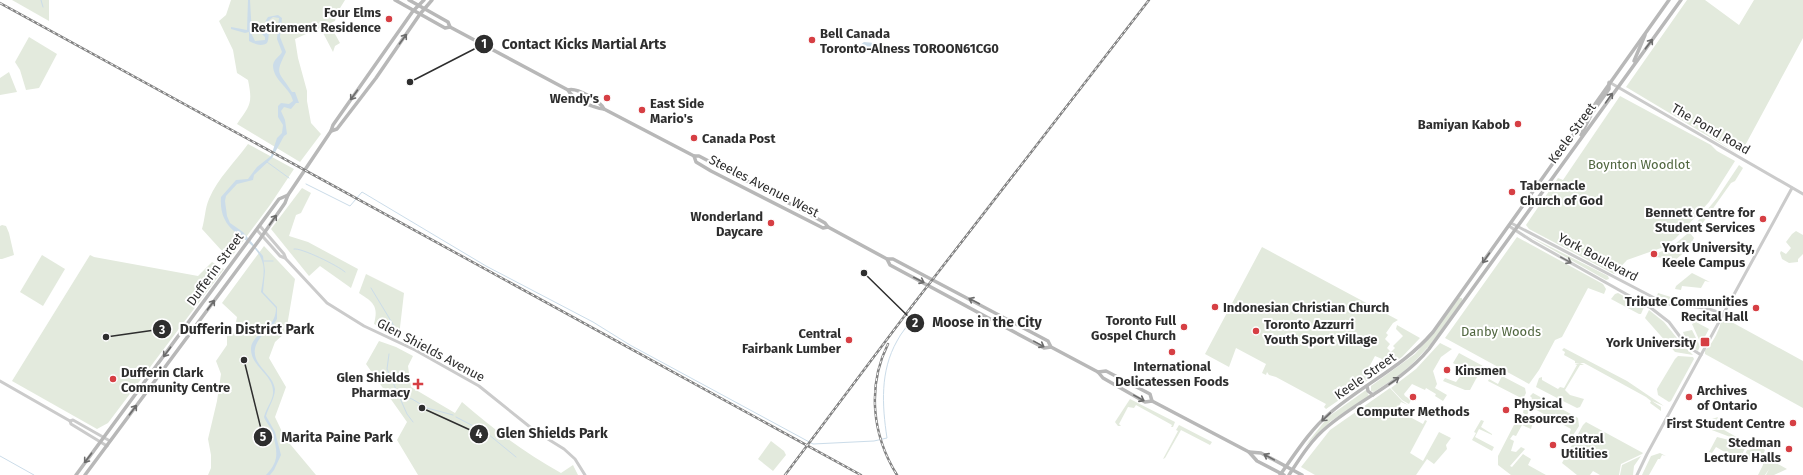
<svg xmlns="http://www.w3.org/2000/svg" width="1803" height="475" font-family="'Fira Sans',sans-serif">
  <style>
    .green { fill: #e3eadd }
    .water { fill: #cbdce9 }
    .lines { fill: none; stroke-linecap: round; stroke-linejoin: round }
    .stream { stroke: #cbdce9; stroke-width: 1 }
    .tertiary { stroke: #cbcbcb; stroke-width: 3 }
    .secondary { stroke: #b8b8b8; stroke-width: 3.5 }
    .rail-casing { stroke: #838383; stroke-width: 2.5 }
    .rail { stroke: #fff; stroke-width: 1; stroke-dasharray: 3; stroke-linecap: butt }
    .oneway { stroke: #6c6c6c }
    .oneway2 { stroke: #757575 }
    .poi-dot { fill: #d63f44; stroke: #fff; stroke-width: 1.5 }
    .labels { text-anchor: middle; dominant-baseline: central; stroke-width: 4; stroke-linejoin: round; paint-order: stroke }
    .poi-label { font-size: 13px; font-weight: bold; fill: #2e2e2e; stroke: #fff; text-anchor: end }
    .street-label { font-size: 13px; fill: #2e2e2e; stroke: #fff }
    .park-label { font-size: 13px; fill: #50663f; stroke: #fff }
    .leader { fill: none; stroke: #2e2e2e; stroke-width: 1.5 }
    .callout-dot { fill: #2e2e2e; stroke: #fff; stroke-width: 1.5 }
    .mark-label { font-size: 12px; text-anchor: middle; font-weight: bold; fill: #fff }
    .callout-label { font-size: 14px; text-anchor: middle; font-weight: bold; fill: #2e2e2e; stroke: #fff; stroke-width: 4; stroke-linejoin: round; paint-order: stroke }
  </style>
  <rect width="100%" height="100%" fill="#fff"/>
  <g class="green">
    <path d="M 12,0 L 49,0 L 49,21 Z"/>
    <path d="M 231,0 L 345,0 L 337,13 L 335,21 L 295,39 L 298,58 L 307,91 L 307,101 L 311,123 L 321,134 L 300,162 L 237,124 C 250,105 253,104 248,80 L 237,73 L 233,50 L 219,21 L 226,15 Z"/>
    <path d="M 1687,0 L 1705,0 L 1739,25 L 1754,0 L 1803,0 L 1803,38 L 1741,153 L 1702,131 L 1738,154 L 1626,87 Z"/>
    <path d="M 330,25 L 340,43 L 335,46 L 333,52 L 321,29 Z"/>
    <path d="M 29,37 L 57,54 L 39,88 L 26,90 L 20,70 L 15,62 Z"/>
    <path d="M 9,72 L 17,92 L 0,95 L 0,78 Z"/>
    <path d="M 1620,96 L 1711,145 L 1717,151 L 1735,161 L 1709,202 L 1675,239 L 1661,248 L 1627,260 L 1614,274 L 1529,229 L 1526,225 L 1558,178 L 1563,180 Z"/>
    <path d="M 248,144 L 294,169 L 270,205 L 232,256 L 224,248 L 222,251 L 202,229 C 205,219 205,208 209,199 C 218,178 235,162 248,144 Z"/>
    <path d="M 1739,165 L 1743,168 L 1735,181 L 1731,183 L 1697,231 L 1695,231 L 1693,227 L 1717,198 Z"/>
    <path d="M 302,188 L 311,193 L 301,213 L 296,215 L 289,236 L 308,242 L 358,269 L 351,288 L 320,266 L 309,276 L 271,229 Z"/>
    <path d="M 2,225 L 6,226 L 9,233 L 14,255 L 2,259 L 0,259 L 0,226 Z"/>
    <path d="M 1796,231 L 1803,235 L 1803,254 L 1798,259 L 1798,262 L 1789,263 L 1782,259 L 1780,253 L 1781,251 L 1786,254 L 1791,248 L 1786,242 L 1792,234 Z"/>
    <path d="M 1690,233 L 1694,238 C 1690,247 1684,253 1675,260 L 1650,256 L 1670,248 L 1687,234 Z"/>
    <path d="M 1525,234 L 1608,276 L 1609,279 L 1606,280 Z"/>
    <path d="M 1517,237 L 1603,284 L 1606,289 L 1604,294 L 1588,288 L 1562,337 L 1555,340 L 1539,370 L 1529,384 L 1445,338 Z"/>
    <path d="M 264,246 L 295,279 L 286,332 L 275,342 L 269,358 L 286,387 L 275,417 L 285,438 L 316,475 L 208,475 L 211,468 L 211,455 L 208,439 L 217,401 L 221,374 L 216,361 L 227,345 L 227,335 L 234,333 L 237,317 L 222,303 Z"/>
    <path d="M 1262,247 L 1398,320 L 1393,323 L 1386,333 L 1388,335 L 1385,339 L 1390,344 L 1387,348 L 1391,352 L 1395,348 L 1393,346 L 1403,336 L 1396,329 L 1397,325 L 1420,338 L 1402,357 L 1380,372 L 1376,369 L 1382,359 L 1375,356 L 1367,371 L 1371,373 L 1366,377 L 1368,378 L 1377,374 L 1326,409 L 1324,407 L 1326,404 L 1276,377 L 1269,375 L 1267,372 L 1266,375 L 1262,373 L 1266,364 L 1236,348 L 1229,367 L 1205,354 Z"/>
    <path d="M 42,255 L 65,269 L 43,306 L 20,292 Z"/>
    <path d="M 90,255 L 94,257 L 198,276 L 212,262 L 224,269 L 108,423 L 97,429 L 12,381 Z"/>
    <path d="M 1692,273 L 1710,282 L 1705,281 L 1701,288 L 1682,286 L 1681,290 L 1675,289 L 1676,286 Z"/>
    <path d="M 366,274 L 404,293 L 399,336 L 374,324 C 379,306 373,302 359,293 Z"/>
    <path d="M 1618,293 L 1644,307 L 1641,314 L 1639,314 L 1611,299 L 1615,294 Z"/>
    <path d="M 1658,293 L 1674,298 L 1716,306 L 1715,308 C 1695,301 1676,306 1657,296 Z"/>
    <path d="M 1459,298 L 1462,298 L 1462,301 L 1430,345 L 1415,361 L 1402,373 L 1374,392 L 1371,391 L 1371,386 L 1415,354 L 1431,336 Z"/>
    <path d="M 1649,310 L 1664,322 L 1681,343 L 1693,355 L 1675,352 L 1645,318 Z"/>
    <path d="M 1726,319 L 1803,361 L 1803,408 L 1705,354 L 1705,350 C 1712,345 1720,329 1721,321 Z"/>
    <path d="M 1696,322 L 1709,329 L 1701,344 L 1692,324 Z"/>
    <path d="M 1692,330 L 1700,346 L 1698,351 L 1687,343 L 1683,332 Z"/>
    <path d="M 379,341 L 396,347 L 413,356 L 408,366 L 411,387 L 455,413 L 462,402 C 493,429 525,453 561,473 L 573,465 L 578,475 L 418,475 L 397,440 L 407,422 L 366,364 Z"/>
    <path d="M 1440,343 L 1452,349 L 1441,357 L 1433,371 L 1437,384 L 1435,388 L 1447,395 L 1443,401 L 1435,396 L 1436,394 L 1426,388 L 1425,390 L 1412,384 L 1404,394 L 1405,396 L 1411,400 L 1409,404 L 1402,400 L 1391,388 L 1416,369 Z"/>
    <path d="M 1564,348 L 1627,381 L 1664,406 L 1652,401 L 1661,407 L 1661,411 L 1650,403 L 1651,401 L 1646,397 L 1584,363 L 1575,363 L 1575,361 L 1564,355 L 1565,352 L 1562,350 Z"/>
    <path d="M 1459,353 L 1483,366 L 1470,390 L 1465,390 L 1443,381 L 1445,378 L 1456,382 L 1463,373 L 1463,369 L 1453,363 Z"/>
    <path d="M 1678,356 L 1693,357 L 1694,359 L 1671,401 L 1669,402 L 1658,395 L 1657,389 L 1675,359 Z"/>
    <path d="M 1580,363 L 1584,365 L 1580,365 L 1565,390 L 1570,395 L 1584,399 L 1580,407 L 1577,408 L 1559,399 L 1580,410 L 1536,387 L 1539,378 L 1542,377 L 1542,380 L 1558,389 L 1560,387 L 1564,388 L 1577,365 L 1575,364 Z"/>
    <path d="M 1502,376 L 1525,388 L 1526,393 L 1523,399 L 1488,381 L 1489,379 L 1498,384 Z"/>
    <path d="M 1390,388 L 1402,401 L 1408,405 L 1401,402 L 1397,410 L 1423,424 L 1425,420 L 1427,421 L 1410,453 L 1423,461 L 1439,432 L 1451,438 L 1446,445 L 1447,449 L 1434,464 L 1427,459 L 1416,475 L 1315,475 L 1301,467 L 1330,430 Z"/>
    <path d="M 1366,390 L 1369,396 L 1331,421 L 1305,446 L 1328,417 Z"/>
    <path d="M 1533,393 L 1578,418 L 1579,426 L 1572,437 L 1569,435 L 1571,429 L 1531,407 L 1527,415 L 1523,413 L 1524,407 L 1527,408 L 1532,398 L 1530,396 Z"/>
    <path d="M 1130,399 L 1175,422 L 1173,427 L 1171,427 L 1172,425 L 1136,405 L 1134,408 L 1128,407 L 1119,424 L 1121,426 L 1118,426 L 1115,422 Z"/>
    <path d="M 1520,417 L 1533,422 L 1531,429 L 1522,425 L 1516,436 L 1513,435 L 1510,439 L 1514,441 L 1511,451 L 1516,452 L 1521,447 L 1525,449 L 1510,466 L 1512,467 L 1523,454 L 1531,459 L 1528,465 L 1546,475 L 1511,475 L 1498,465 L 1498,456 L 1517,419 Z"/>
    <path d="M 1718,417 L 1716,422 L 1718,424 L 1717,426 L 1749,444 L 1709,429 L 1708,424 L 1712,419 Z"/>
    <path d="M 1481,420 L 1484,421 L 1481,427 L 1492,434 L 1492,435 L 1479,429 L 1475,437 L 1494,447 L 1492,451 L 1472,440 L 1476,433 L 1474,432 Z"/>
    <path d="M 1586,422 L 1643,453 L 1642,454 L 1621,464 L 1619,475 L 1600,475 L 1593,471 L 1590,475 L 1577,475 L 1562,463 L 1583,425 Z"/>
    <path d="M 1179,425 L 1212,442 L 1210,445 L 1181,430 L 1165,458 L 1163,459 L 1178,431 L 1176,430 Z"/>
    <path d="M 1717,437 L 1729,440 L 1745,448 L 1740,459 L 1737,459 L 1716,447 L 1712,453 L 1709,452 Z"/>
    <path d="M 771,441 L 784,451 L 786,455 L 773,471 L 758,459 Z"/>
    <path d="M 1762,448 L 1765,450 L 1762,457 L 1742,461 L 1747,450 Z"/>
    <path d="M 1660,453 L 1666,456 L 1662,455 L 1660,459 L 1658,459 L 1649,475 L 1642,475 L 1651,456 Z"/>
    <path d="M 1641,456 L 1634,466 L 1633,475 L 1620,475 L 1622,465 Z"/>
    <path d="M 1763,458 L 1767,458 L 1787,469 L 1774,475 L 1766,475 L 1769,469 L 1765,475 L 1758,475 L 1763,465 Z"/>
  </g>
  <g class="water">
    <path d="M 248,0 L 250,0 L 252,35 L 255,41 L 265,40 L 265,37 L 262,34 C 265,28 264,22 268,17 L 278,15 L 282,18 L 280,37 L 286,52 C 274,76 279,71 292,92 L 295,92 L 299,103 L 296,103 L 291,109 L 284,107 L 281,111 L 285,120 L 287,134 L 284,136 L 272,158 L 254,175 L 253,180 L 237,184 L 226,196 L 225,201 L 227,216 L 230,223 L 243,232 L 263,256 L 265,271 L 263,292 L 277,307 L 277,319 C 272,329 260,334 256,345 C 249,364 273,373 275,389 C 275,398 268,408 266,416 L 275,432 L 281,455 L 274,470 L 270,475 L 266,475 C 280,461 277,451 273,434 C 272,428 266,423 264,417 C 266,408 274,399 273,391 C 273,374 250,366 251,348 C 252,333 276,330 276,308 L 261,292 C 262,284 265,273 263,264 C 255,233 218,238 221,197 L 236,180 L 248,179 L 257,167 L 271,156 L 277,138 L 282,133 L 283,125 L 278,117 L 278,106 L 281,103 L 289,104 L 293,101 C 290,87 273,81 273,65 C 274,59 280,56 282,52 L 277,39 L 279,18 L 273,17 L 268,21 C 268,29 270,37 267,43 C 261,47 255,44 249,41 L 249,32 L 245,33 L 231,29 L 231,27 L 247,30 Z"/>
    <path d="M 864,42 L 886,44 L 880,47 L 876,54 L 864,46 L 860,50 L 859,46 Z"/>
  </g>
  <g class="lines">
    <g class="stream">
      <path d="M 41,0 L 43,7"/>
      <path d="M 267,162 L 289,178"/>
      <path d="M 306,184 L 350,206 L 362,192 L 486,266 L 593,322 L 630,345 L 813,444 L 874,441 L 887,438 C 882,405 880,371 897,341 C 901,333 908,325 914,318"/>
      <path d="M 294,249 C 300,247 339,266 345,272"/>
      <path d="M 264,261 L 273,261"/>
      <path d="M 371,288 L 394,326"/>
      <path d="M 389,354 L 387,369 L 407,414 L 413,422"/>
      <path d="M 400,396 L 412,399 L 427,408 L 453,415"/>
      <path d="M 456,417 L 485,432"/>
      <path d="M 488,434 L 516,457"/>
      <path d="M 0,456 L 34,475"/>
    </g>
    <g class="tertiary">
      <path d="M 1609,82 L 1803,194"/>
      <path d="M 1511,223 L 1664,303 C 1684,308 1705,304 1723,315"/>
      <path d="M 260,226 L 284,254 L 286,259 L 327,303 L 364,326 L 415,350 L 479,386 L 535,431 L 564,449 L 575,459 L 585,475"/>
      <path d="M 1509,226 L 1532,241 L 1651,308 L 1669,322 L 1687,346 L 1701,355"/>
      <path d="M 257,230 L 280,256 L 285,258"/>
      <path d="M 0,381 L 70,421 L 71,424 L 107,446"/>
      <path d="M 70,421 L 73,420 L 110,441"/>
      <path d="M 1637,475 L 1647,454 L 1792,188"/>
    </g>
    <g class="secondary">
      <path d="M 395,0 L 445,28 L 450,27 L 568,90 C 572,99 594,108 604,109 L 694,156 L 699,156 L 804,211 L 825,223 L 828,227 L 887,259 L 893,259 L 1031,332 L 1048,341 L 1051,347 L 1098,372 L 1103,378 L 1145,402 L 1152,401 L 1249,452 L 1257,461 L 1284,475"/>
      <path d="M 409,0 L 448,22 L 450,27"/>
      <path d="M 1634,61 L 1645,35"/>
      <path d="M 568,90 C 577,87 600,101 604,109"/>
      <path d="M 331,131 L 337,129 L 376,78 L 420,14 L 432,0"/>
      <path d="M 1581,135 L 1592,113 L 1609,89 L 1609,83"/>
      <path d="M 694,156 L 696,162 L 711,171 L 823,228 L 828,227"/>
      <path d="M 887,259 L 890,265 L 1044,348 L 1051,347"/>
      <path d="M 1098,372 L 1106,371 L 1150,394 L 1152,401"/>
      <path d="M 1367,386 L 1368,391 L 1373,395"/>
      <path d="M 1249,452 L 1261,453 L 1302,475"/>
      <path d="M 76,475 L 279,199 L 288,195"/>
      <path d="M 85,475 L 260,239 L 285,203 L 288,195 L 331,131 L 333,125 L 413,11 L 424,0"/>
      <path d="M 1280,475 C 1295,454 1310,430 1330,413 C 1364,384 1404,366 1433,332 L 1669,0"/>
      <path d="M 1289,475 C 1300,458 1311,440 1327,427 C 1360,399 1401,383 1429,349 L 1681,0"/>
    </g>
    <g class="rail-casing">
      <g id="rail">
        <path d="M 0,3 L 861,475"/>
        <path d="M 888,344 C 867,386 872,435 897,475"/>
        <path d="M 785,475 L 912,306 L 1149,0"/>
      </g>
    </g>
    <use href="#rail" class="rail"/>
  </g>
  <defs><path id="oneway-shaft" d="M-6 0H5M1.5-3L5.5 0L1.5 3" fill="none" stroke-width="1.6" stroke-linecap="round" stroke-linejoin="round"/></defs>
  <g class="oneway">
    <use href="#oneway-shaft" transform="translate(403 39) rotate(-54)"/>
    <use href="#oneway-shaft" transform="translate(1649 44) rotate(-53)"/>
    <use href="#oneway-shaft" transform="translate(354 95) rotate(126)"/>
    <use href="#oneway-shaft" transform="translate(1609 98) rotate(-55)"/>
    <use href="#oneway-shaft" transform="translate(273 220) rotate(-55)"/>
    <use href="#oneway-shaft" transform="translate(1486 258) rotate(125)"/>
    <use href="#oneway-shaft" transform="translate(919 280) rotate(27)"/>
    <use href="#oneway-shaft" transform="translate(974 301) rotate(-152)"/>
    <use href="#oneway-shaft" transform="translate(211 305) rotate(-53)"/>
    <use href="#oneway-shaft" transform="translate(1039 344) rotate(29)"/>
    <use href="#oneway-shaft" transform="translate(167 352) rotate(127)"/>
    <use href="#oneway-shaft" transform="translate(1394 381) rotate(-35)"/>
    <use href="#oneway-shaft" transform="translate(1139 398) rotate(29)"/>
    <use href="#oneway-shaft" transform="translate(133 410) rotate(-53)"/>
    <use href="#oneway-shaft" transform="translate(1326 417) rotate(136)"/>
    <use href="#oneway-shaft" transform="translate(1269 457) rotate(-151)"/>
    <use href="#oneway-shaft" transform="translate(88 458) rotate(127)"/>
  </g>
  <use class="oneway2" href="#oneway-shaft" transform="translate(1566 260) rotate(29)"/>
  <g class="poi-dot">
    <circle cx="389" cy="19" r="4"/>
    <circle cx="812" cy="40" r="4"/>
    <circle cx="607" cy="98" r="4"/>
    <circle cx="642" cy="110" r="4"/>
    <circle cx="1518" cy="124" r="4"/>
    <circle cx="694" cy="138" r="4"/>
    <circle cx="1512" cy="192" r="4"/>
    <circle cx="1763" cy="219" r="4"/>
    <circle cx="771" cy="223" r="4"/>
    <circle cx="1654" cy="254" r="4"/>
    <circle cx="1215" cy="307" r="4"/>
    <circle cx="1756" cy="308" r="4"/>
    <circle cx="1184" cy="327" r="4"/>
    <circle cx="1256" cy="331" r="4"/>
    <circle cx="849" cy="340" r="4"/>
    <rect x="1700" y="337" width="10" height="10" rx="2"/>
    <circle cx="1172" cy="352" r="4"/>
    <circle cx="1447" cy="370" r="4"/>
    <circle cx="113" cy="379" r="4"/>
    <path d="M416 378h4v4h4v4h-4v4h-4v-4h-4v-4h4z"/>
    <circle cx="1413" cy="397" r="4"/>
    <circle cx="1689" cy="397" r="4"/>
    <circle cx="1506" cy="410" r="4"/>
    <circle cx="1793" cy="423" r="4"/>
    <circle cx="1553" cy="445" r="4"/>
    <circle cx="1789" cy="449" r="4"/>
  </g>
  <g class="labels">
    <g class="poi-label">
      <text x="381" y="12">Four Elms<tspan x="381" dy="15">Retirement Residence</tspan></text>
      <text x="820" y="33" text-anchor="start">Bell Canada<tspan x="820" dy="15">Toronto-Alness TOROON61CG0</tspan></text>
      <text x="599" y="98">Wendy's</text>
      <text x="650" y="103" text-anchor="start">East Side<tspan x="650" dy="15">Mario's</tspan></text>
      <text x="1510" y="124">Bamiyan Kabob</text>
      <text x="702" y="138" text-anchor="start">Canada Post</text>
      <text x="1520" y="185" text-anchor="start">Tabernacle<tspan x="1520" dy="15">Church of God</tspan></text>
      <text x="1755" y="212">Bennett Centre for<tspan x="1755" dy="15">Student Services</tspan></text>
      <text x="763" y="216">Wonderland<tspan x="763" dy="15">Daycare</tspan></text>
      <text x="1662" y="247" text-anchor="start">York University,<tspan x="1662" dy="15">Keele Campus</tspan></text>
      <text x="1748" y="301">Tribute Communities<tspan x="1748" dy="15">Recital Hall</tspan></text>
      <text x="1223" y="307" text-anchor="start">Indonesian Christian Church</text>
      <text x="1176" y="320">Toronto Full<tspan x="1176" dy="15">Gospel Church</tspan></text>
      <text x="1264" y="324" text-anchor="start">Toronto Azzurri<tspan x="1264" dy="15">Youth Sport Village</tspan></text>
      <text x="841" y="333">Central<tspan x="841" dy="15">Fairbank Lumber</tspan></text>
      <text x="1696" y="342">York University</text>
      <text x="1172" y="366" text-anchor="middle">International<tspan x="1172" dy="15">Delicatessen Foods</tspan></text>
      <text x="1455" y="370" text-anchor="start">Kinsmen</text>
      <text x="121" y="372" text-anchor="start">Dufferin Clark<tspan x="121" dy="15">Community Centre</tspan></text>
      <text x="410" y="377">Glen Shields<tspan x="410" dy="15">Pharmacy</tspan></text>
      <text x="1697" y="390" text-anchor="start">Archives<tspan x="1697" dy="15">of Ontario</tspan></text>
      <text x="1514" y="403" text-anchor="start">Physical<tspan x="1514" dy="15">Resources</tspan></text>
      <text x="1413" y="411" text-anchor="middle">Computer Methods</text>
      <text x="1785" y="423">First Student Centre</text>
      <text x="1561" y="438" text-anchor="start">Central<tspan x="1561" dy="15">Utilities</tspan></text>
      <text x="1781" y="442">Stedman<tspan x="1781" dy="15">Lecture Halls</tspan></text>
    </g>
    <g class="street-label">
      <text transform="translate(1711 129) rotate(30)">The Pond Road</text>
      <text transform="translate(1572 133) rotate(-54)">Keele Street</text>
      <text transform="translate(764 186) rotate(27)">Steeles Avenue West</text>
      <text transform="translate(1598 257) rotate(28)">York Boulevard</text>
      <text transform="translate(215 269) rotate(-54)">Dufferin Street</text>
      <text transform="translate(431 350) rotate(28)">Glen Shields Avenue</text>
      <text transform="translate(1365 376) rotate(-35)">Keele Street</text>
    </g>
    <g class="park-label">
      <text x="1639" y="164">Boynton Woodlot</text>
      <text x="1501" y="331">Danby Woods</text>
    </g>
  </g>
  <path class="leader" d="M410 82L484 44M864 273L915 323M106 337L162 329M422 408L479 434M244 360L263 437"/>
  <g class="callout-dot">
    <circle cx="410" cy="82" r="4"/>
    <circle cx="864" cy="273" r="4"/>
    <circle cx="106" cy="337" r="4"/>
    <circle cx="422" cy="408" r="4"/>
    <circle cx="244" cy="360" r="4"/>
    <circle cx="484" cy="44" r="10"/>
    <circle cx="915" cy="323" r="10"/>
    <circle cx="162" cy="329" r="10"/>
    <circle cx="479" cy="434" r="10"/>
    <circle cx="263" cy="437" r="10"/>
  </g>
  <g class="mark-label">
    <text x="484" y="48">1</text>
    <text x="915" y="327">2</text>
    <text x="162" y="334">3</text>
    <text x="479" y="438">4</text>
    <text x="263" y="441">5</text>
  </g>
  <g class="callout-label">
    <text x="584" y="49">Contact Kicks Martial Arts</text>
    <text x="987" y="327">Moose in the City</text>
    <text x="247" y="334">Dufferin District Park</text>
    <text x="552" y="438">Glen Shields Park</text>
    <text x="337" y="442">Marita Paine Park</text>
  </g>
</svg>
